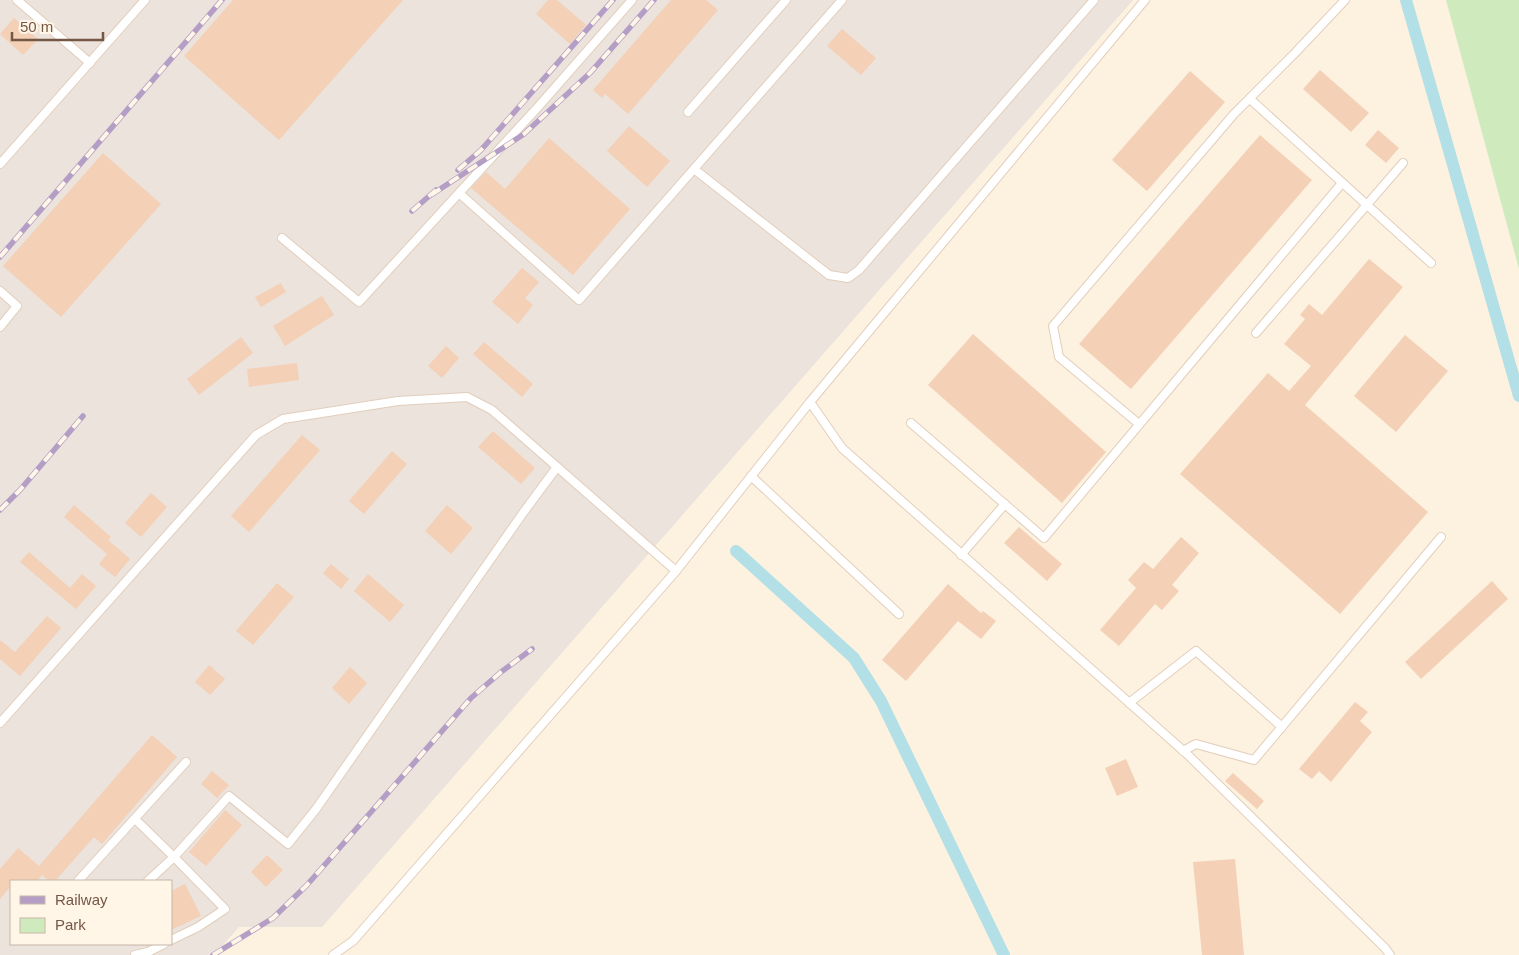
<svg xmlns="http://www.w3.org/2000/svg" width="1519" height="955" font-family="Arial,sans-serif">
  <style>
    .industrial { fill: #ebe3dc; fill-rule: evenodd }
    .green { fill: #cfebbe }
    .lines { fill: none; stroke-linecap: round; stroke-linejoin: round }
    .canal { stroke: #b3dfe7; stroke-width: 12 }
    .building { fill: #f4d0b6 }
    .service-casing { stroke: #e2cebb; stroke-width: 10 }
    .service { stroke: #fff; stroke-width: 8 }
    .rail-casing { stroke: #b59ec6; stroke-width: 5.5 }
    .rail { stroke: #fff6e7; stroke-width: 4; stroke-dasharray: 11; stroke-linecap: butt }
  </style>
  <rect width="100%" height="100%" fill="#fdf2e0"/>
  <path class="industrial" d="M 0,0 L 1133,0 L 322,927 L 239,927 L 214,955 L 0,955 ZM 11,881 L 171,881 L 171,944 L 11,944 Z"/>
  <path class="green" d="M 1446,0 L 1519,0 L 1519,269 Z"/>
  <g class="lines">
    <g class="canal">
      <path d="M 1406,0 L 1519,396"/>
      <path d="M 736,551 L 854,658 L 881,701 L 1004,955"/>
    </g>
  </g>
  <g class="building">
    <path d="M 233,0 L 403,0 L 279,140 L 184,56 Z"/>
    <path d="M 548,0 L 557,0 L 586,25 L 570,44 L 536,14 Z"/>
    <path d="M 671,0 L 706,0 L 718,10 L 628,114 L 605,94 L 602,98 L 593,90 Z"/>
    <path d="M 14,18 L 38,39 L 23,55 L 0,34 Z"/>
    <path d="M 842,29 L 876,58 L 861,75 L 827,46 Z"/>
    <path d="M 1320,70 L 1369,113 L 1351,132 L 1303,89 Z"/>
    <path d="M 1190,71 L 1225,102 L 1147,191 L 1112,160 Z"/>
    <path d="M 629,126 L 670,161 L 647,187 L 607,151 Z"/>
    <path d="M 1378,130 L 1399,148 L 1386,163 L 1365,145 Z"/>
    <path d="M 1260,135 L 1312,180 L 1131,389 L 1079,344 Z"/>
    <path d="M 549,138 L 630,209 L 573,275 L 471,188 L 486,172 L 505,189 Z"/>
    <path d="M 103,153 L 161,204 L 61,317 L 3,266 Z"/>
    <path d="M 1369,259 L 1403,287 L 1305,405 L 1428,512 L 1340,614 L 1180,474 L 1268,373 L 1289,391 L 1311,366 L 1284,344 L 1305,319 L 1300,315 L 1309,304 L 1322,315 Z"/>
    <path d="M 522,268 L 539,282 L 525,298 L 533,305 L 518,324 L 492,302 Z"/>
    <path d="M 281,283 L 286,292 L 261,307 L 255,297 Z"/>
    <path d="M 322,296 L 334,315 L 285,346 L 273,326 Z"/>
    <path d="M 973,334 L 1106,452 L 1062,503 L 928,385 Z"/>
    <path d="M 1405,335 L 1448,371 L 1396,432 L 1354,396 Z"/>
    <path d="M 241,337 L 253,353 L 199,395 L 187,379 Z"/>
    <path d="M 484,342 L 533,384 L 522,397 L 473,354 Z"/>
    <path d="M 446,346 L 459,358 L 442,378 L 428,366 Z"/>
    <path d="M 297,363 L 299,380 L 249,387 L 247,369 Z"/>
    <path d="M 493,431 L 535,468 L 521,484 L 478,447 Z"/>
    <path d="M 302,435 L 320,450 L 249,532 L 231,516 Z"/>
    <path d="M 392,451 L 407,464 L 364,514 L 349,501 Z"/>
    <path d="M 151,493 L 167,507 L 141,537 L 125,523 Z"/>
    <path d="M 74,505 L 111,537 L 108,540 L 130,559 L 115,577 L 99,564 L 107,554 L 64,517 Z"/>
    <path d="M 447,505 L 473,528 L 451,554 L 425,531 Z"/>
    <path d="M 1019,527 L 1062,564 L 1047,581 L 1004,543 Z"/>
    <path d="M 1181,537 L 1199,553 L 1172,585 L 1179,591 L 1162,610 L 1155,604 L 1119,646 L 1100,630 L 1136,588 L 1128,580 L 1144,562 L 1153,569 Z"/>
    <path d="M 29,552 L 70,588 L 82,574 L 96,586 L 76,609 L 20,562 Z"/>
    <path d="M 331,564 L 349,579 L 341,589 L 323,573 Z"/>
    <path d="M 368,574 L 404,605 L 390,622 L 354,591 Z"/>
    <path d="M 1492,581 L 1508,599 L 1421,679 L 1405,662 Z"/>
    <path d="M 277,583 L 294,597 L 253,645 L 236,631 Z"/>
    <path d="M 948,584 L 981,613 L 983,611 L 996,621 L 981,639 L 958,621 L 906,681 L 882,660 Z"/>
    <path d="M 47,616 L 61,628 L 20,676 L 0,659 L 0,640 L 15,652 Z"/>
    <path d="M 209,665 L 225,679 L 210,695 L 195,682 Z"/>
    <path d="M 350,667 L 367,683 L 349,704 L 332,688 Z"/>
    <path d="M 1355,702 L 1368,712 L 1360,721 L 1372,732 L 1331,782 L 1319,771 L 1312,779 L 1299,769 Z"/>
    <path d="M 152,735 L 177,757 L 102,844 L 94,837 L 55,881 L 49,881 L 42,875 L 37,881 L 11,881 L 11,886 L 0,899 L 0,869 L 18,848 L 39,866 Z"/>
    <path d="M 1126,759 L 1138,787 L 1117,796 L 1105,768 Z"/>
    <path d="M 212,771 L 229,785 L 217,798 L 201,784 Z"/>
    <path d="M 1233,773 L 1264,801 L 1257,809 L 1225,781 Z"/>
    <path d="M 225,810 L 242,825 L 206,866 L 189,852 Z"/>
    <path d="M 267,855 L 283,870 L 266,887 L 251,872 Z"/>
    <path d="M 1235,859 L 1244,955 L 1202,955 L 1193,862 Z"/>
    <path d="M 185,884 L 201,916 L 171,930 L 171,891 Z"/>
  </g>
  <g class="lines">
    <g class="service-casing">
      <g id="service">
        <path d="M 17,0 L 90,63"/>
        <path d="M 1250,99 L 1431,263"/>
        <path d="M 688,112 L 786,0"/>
        <path d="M 0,164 L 145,0"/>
        <path d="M 694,169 L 829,275 L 848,278 L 859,270 L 1094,0"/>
        <path d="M 459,193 L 579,300 L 842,0"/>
        <path d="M 282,238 L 359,302 L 538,107 L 632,0"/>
        <path d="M 0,291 L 17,306 L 0,327"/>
        <path d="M 1256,333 L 1403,163"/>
        <path d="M 810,402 L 842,448 L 1187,754 L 1385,948 L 1390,955"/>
        <path d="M 911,423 L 1044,538 L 1342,183"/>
        <path d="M 1139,424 L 1059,357 L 1053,326 L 1234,114 L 1295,53 L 1345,0"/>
        <path d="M 751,476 L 899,614"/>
        <path d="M 961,555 L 1005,504"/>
        <path d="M 1129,703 L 1196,651 L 1282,727"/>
        <path d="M 0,723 L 256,435 L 283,419 L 398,401 L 467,397 L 492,410 L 676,571"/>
        <path d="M 1183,751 L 1196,744 L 1254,760 L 1441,537"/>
        <path d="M 135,819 L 174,857 L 148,881"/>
        <path d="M 78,881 L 186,762"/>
        <path d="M 171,940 L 198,927 L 225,909 L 174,857 L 229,796 L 288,844 L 316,809 L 523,513 L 557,467"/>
        <path d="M 135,955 L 148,952 L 164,944"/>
        <path d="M 333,955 L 353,941 L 676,571 L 810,402 L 1145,0"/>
      </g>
    </g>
    <use href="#service" class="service"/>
    <g class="rail-casing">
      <g id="rail">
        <path d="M 458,170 L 481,150 L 613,0"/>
        <path d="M 431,195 L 524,134 L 590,73 L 654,0"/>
        <path d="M 412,211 L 436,190"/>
        <path d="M 0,257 L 222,0"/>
        <path d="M 0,510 L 20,490 L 83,416"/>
        <path d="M 213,955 L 273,918 L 307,885 L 471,698 L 501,672 L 532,649"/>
      </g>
    </g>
    <use href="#rail" class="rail"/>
  </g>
  <rect x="10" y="880" width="162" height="65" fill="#fff6e7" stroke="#c8b6a7"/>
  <rect x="20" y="896" width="25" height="8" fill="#b59ec6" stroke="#c8b6a7"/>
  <text x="55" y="905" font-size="15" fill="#755746">Railway</text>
  <rect x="20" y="918" width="25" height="15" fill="#cfebbe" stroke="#c8b6a7"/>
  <text x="55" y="930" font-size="15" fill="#755746">Park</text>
  <path d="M12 32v8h91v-8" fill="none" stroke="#755746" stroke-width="2.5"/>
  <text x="20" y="32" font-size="15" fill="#755746" stroke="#fff6e7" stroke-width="4" paint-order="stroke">50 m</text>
</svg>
